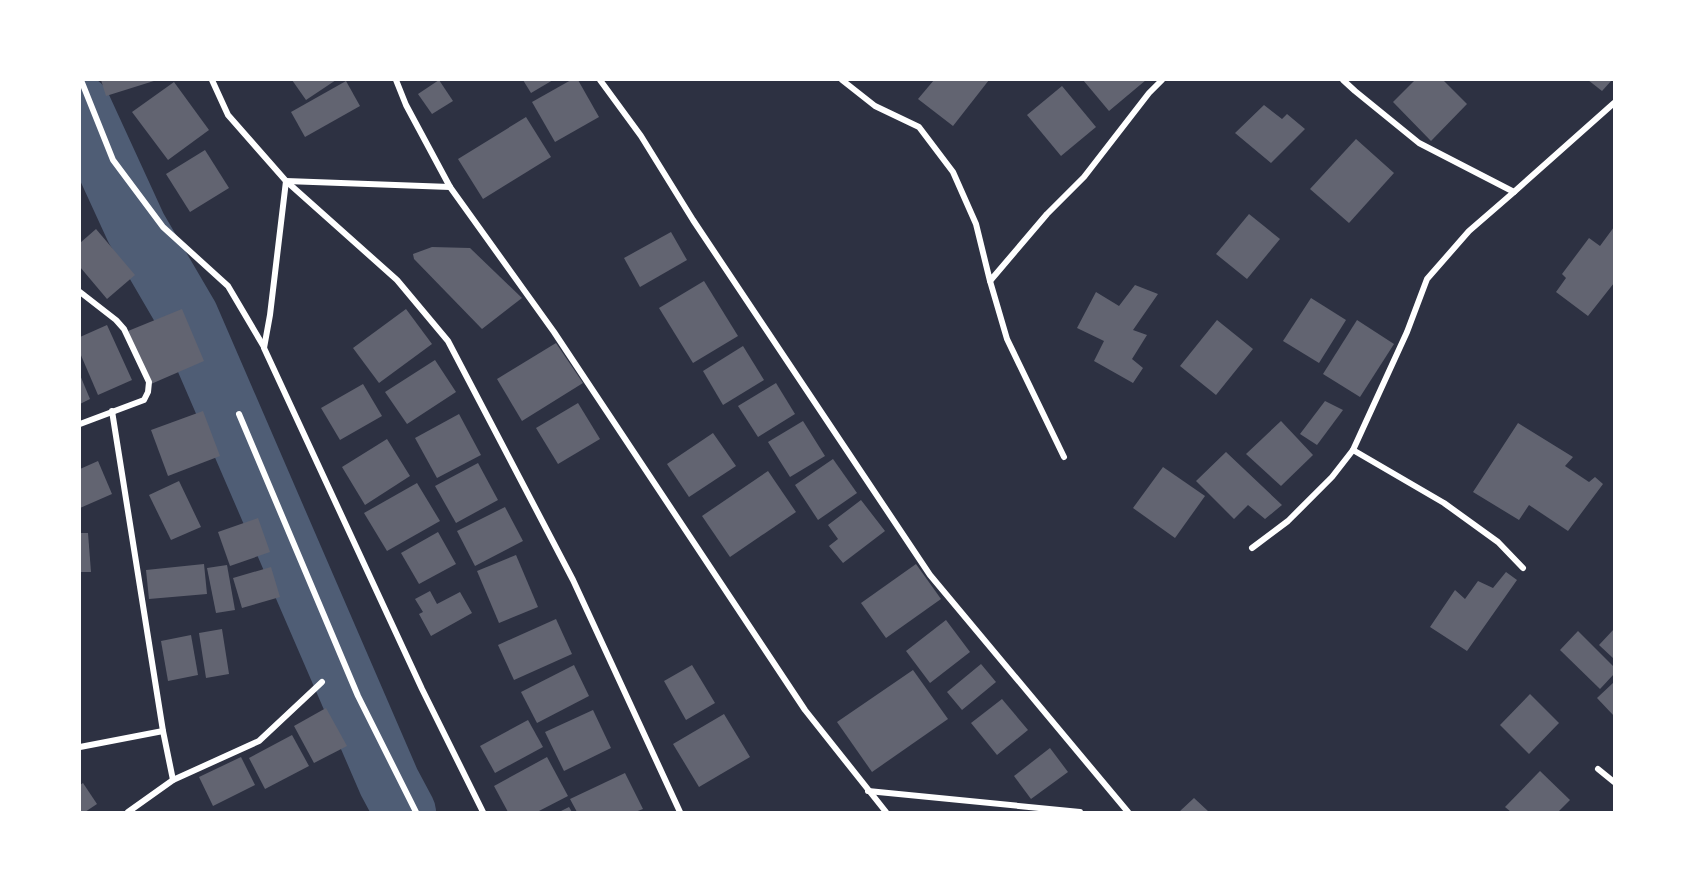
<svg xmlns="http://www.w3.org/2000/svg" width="1694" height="892" font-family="'Playfair Display',serif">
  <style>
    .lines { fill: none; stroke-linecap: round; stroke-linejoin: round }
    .river { stroke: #4f5d75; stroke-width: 62 }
    .building { fill: #626471 }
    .minor { stroke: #fff; stroke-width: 6 }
  </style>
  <rect width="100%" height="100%" fill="#2d3142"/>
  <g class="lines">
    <path class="river" d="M 80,106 L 136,228 L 188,317 L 389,782 L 405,812"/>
  </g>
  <g class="building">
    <path d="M 101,80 L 157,80 L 106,96 Z"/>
    <path d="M 292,80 L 336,80 L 306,100 Z"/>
    <path d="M 439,80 L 453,101 L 432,114 L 418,94 Z"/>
    <path d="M 523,80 L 553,80 L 531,93 Z"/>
    <path d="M 571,80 L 578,80 L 599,117 L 555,142 L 532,102 Z"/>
    <path d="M 934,80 L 989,80 L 953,126 L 918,99 Z"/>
    <path d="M 1083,80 L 1146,80 L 1109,111 Z"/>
    <path d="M 1415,80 L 1443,80 L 1467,104 L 1431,141 L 1393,102 Z"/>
    <path d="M 1588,80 L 1612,80 L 1602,91 Z"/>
    <path d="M 346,81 L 360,106 L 305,137 L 291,112 Z"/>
    <path d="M 174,82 L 209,130 L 168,160 L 132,112 Z"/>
    <path d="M 1062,86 L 1096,127 L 1061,156 L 1027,115 Z"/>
    <path d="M 1264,105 L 1282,119 L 1287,114 L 1305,129 L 1271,163 L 1235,133 Z"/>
    <path d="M 526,117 L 551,157 L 483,199 L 458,159 Z"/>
    <path d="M 1356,139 L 1394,173 L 1349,223 L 1310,189 Z"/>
    <path d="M 205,150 L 229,188 L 190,212 L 166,174 Z"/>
    <path d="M 1249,214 L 1280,239 L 1247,279 L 1216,254 Z"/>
    <path d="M 1614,227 L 1614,283 L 1588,316 L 1556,292 L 1566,278 L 1562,274 L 1589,238 L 1600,246 Z"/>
    <path d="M 96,229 L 135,275 L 107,299 L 80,267 L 80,243 Z"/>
    <path d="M 671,232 L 687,260 L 640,287 L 624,258 Z"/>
    <path d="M 432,247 L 470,248 L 522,298 L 482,329 L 414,259 L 413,254 Z"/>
    <path d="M 704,281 L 738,336 L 693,363 L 659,308 Z"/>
    <path d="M 1135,285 L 1158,294 L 1133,330 L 1147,335 L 1132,359 L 1143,368 L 1133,383 L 1094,361 L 1104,341 L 1077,328 L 1096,292 L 1119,306 Z"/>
    <path d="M 1311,298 L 1346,320 L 1319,363 L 1283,341 Z"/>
    <path d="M 182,309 L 204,361 L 151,384 L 128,331 Z"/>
    <path d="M 406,309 L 432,344 L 379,383 L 353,348 Z"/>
    <path d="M 1217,320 L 1253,349 L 1216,395 L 1180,366 Z"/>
    <path d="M 1357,320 L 1394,344 L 1360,397 L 1323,374 Z"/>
    <path d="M 107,325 L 132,380 L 98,395 L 80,353 L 80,337 Z"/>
    <path d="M 556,343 L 583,383 L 522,421 L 497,379 Z"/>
    <path d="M 743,346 L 764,380 L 723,405 L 703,371 Z"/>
    <path d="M 435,360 L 456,392 L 407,424 L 385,392 Z"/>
    <path d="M 80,375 L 90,399 L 80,404 Z"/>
    <path d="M 776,383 L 795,414 L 758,437 L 738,406 Z"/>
    <path d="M 363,384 L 382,416 L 340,440 L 321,408 Z"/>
    <path d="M 1325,401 L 1343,410 L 1317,445 L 1300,434 Z"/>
    <path d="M 578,403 L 600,439 L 558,464 L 536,428 Z"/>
    <path d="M 203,411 L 220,456 L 168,476 L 151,430 Z"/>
    <path d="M 459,414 L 481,455 L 437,478 L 415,438 Z"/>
    <path d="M 803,421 L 825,456 L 790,477 L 768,442 Z"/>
    <path d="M 1281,421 L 1313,455 L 1281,486 L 1246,454 Z"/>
    <path d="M 1518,423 L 1573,457 L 1565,466 L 1589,482 L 1595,477 L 1603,484 L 1568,531 L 1529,505 L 1519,520 L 1473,492 Z"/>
    <path d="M 713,433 L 736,466 L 689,497 L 667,464 Z"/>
    <path d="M 387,439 L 410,476 L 365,505 L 342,467 Z"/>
    <path d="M 1226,452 L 1282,505 L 1265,519 L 1248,505 L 1234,519 L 1196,481 Z"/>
    <path d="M 833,459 L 857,493 L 818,520 L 795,485 Z"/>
    <path d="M 98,461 L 112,494 L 80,508 L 80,469 Z"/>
    <path d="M 478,463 L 498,500 L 456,523 L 435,486 Z"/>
    <path d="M 1163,467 L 1205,496 L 1175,538 L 1133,508 Z"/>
    <path d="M 768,471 L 796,512 L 730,557 L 702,516 Z"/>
    <path d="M 179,481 L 201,527 L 171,540 L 149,495 Z"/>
    <path d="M 417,483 L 440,521 L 387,551 L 364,513 Z"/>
    <path d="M 861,500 L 885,531 L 843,563 L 829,546 L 838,539 L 828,525 Z"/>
    <path d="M 505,507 L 523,541 L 475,566 L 457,531 Z"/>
    <path d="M 258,518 L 270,552 L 230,566 L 218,532 Z"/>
    <path d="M 438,532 L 456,564 L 419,584 L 401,553 Z"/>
    <path d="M 80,533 L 88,533 L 91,572 L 80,572 Z"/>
    <path d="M 516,555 L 538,607 L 499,623 L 477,571 Z"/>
    <path d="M 204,564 L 207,594 L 149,599 L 146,570 Z"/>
    <path d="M 916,564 L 941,599 L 886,638 L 861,603 Z"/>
    <path d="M 227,565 L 235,610 L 216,613 L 207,568 Z"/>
    <path d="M 271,567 L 280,597 L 242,608 L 233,578 Z"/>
    <path d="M 1506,572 L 1517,580 L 1467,651 L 1430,627 L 1455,590 L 1465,599 L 1478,581 L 1493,588 Z"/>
    <path d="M 430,591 L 437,604 L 460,592 L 472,613 L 431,636 L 419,614 L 423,612 L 415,599 Z"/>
    <path d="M 556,619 L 572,654 L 514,680 L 498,645 Z"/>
    <path d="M 946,620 L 970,652 L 930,683 L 906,651 Z"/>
    <path d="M 222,629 L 229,674 L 206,678 L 199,633 Z"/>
    <path d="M 1614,629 L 1614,659 L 1599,645 Z"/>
    <path d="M 1578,631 L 1614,667 L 1614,674 L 1600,689 L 1560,650 Z"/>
    <path d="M 191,635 L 198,675 L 168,681 L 161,641 Z"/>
    <path d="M 981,664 L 996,682 L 962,710 L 947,692 Z"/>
    <path d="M 574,665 L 589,696 L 537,723 L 521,692 Z"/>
    <path d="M 692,665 L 715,703 L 686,720 L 664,681 Z"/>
    <path d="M 913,670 L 948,719 L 872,772 L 837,722 Z"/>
    <path d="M 1614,682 L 1614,716 L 1597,698 Z"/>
    <path d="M 1530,694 L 1559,723 L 1529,754 L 1500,725 Z"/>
    <path d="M 1002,699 L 1028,730 L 997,755 L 971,723 Z"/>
    <path d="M 326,708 L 347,746 L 314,763 L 294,726 Z"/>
    <path d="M 593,710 L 611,748 L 564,771 L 545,732 Z"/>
    <path d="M 724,714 L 750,757 L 699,787 L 673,744 Z"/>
    <path d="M 528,720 L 543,747 L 495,773 L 480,746 Z"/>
    <path d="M 292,735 L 309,766 L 265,789 L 249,758 Z"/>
    <path d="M 1050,748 L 1068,772 L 1031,799 L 1014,776 Z"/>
    <path d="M 241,757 L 255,785 L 213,806 L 199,777 Z"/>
    <path d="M 547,757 L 568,796 L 537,812 L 508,812 L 494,786 Z"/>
    <path d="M 1540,771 L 1570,800 L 1558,812 L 1511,812 L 1505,807 Z"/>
    <path d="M 625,773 L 643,809 L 635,812 L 577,812 L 570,799 Z"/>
    <path d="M 83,783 L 97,804 L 85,812 L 80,812 L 80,785 Z"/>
    <path d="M 1194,798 L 1209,812 L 1179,812 Z"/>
    <path d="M 569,807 L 572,812 L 559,812 Z"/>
  </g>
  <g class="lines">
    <g class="minor">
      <path d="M 81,80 L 113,160 L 163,227 L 228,286 L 264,347"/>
      <path d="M 212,80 L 228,115 L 286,181 L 397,280 L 448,341 L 573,580 L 680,812"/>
      <path d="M 396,80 L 406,105 L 450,187 L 554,332 L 805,710 L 886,812"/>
      <path d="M 600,80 L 641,136 L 693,220 L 930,575 L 1128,812"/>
      <path d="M 842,80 L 875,106 L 919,127 L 953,172 L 976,224 L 990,281 L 1047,214 L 1084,177 L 1149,93 L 1162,80"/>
      <path d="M 1343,80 L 1355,91 L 1419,143 L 1514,192 L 1614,103"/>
      <path d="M 450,187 L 286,181 L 270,315 L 264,348 L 422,689 L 483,812"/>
      <path d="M 990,281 L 1007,339 L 1064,457"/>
      <path d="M 80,292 L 116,320 L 124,329 L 149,382 L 148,392 L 144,400 L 80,424"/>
      <path d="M 112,411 L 163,731 L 173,780"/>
      <path d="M 239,414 L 358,696 L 416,812"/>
      <path d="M 1353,450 L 1444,503 L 1498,542 L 1523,568"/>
      <path d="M 1252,548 L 1288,521 L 1332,477 L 1353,450 L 1407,332 L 1427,279 L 1469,231 L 1514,192"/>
      <path d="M 80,747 L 163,731"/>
      <path d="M 1598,769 L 1614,782"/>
      <path d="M 868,791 L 1080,812"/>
      <path d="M 128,812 L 173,780 L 259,741 L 322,682"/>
    </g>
  </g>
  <rect width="1694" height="892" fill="none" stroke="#ffffff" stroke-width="162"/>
</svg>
